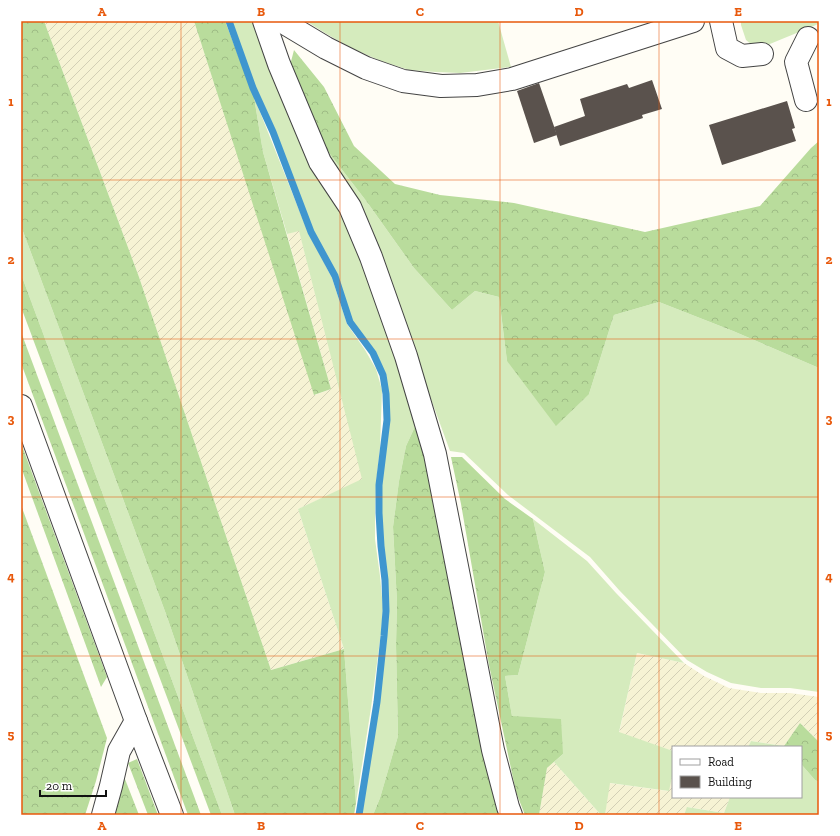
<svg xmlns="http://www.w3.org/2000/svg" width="840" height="836" font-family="'Zilla Slab',serif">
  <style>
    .farmland { fill: url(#farmland-furrows) }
    .grass { fill: #d5ebbd }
    .forest { fill: url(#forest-crowns) }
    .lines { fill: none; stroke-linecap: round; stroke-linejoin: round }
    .stream { stroke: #3f96cf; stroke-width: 7 }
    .building { fill: #5a524d }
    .minor-casing { stroke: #444; stroke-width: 24 }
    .minor { stroke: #fff; stroke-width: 22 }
    .grid { fill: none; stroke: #e8590c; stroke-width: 1; stroke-opacity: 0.55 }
    .neatline { fill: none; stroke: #e8590c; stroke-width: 1.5 }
    .grid-label { font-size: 13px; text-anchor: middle; font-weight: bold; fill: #e8590c }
  </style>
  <defs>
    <pattern id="farmland-furrows" width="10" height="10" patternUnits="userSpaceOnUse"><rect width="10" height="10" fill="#f6f3d4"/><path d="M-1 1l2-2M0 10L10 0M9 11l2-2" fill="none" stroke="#d2cfb5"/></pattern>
    <pattern id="forest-crowns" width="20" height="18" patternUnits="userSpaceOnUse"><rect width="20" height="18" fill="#b9dc9c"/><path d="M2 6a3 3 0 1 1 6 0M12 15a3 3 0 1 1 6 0" fill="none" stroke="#9ebc85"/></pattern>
  </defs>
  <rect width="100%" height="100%" fill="#fffdf5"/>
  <g class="farmland">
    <path d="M 44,21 L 194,21 L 315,395 L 331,389 L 287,234 L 299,230 L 363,480 L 298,509 L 344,649 L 271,670 L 139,277 Z"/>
    <path d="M 637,653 L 684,663 L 704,676 L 729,688 L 761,693 L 790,693 L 819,697 L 819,742 L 800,723 L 784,746 L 751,741 L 748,747 L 673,747 L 673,751 L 619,733 Z"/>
    <path d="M 554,762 L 601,815 L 539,815 L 547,768 Z"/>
    <path d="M 673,772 L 673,797 L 730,797 L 724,813 L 688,807 L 684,815 L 605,815 L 609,783 L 668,791 Z"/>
  </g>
  <g class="grass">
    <path d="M 231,21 L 257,21 L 356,241 L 419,418 L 406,446 L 399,481 L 393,527 L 397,602 L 396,645 L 398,736 L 380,798 L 373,815 L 361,815 L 378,702 L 386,636 L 388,611 L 386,580 L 382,546 L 380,513 L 380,485 L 388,420 L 388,394 L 385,375 L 374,352 L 351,322 L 336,276 L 312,231 L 275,131 L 255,87 Z"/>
    <path d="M 306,21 L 498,21 L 511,67 L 460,73 L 436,72 L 409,70 L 381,61 L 351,48 L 325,33 Z"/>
    <path d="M 741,21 L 819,21 L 819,23 L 816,25 L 765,46 L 752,45 L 746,40 L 741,25 Z"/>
    <path d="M 254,97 L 307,230 L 332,278 L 347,324 L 365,350 L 376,369 L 382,390 L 380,448 L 376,483 L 375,512 L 375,539 L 380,576 L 383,608 L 381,633 L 371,708 L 356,803 L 344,649 L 298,509 L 362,479 L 299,231 L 287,234 L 263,152 Z"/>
    <path d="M 316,136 L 367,202 L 414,268 L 452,310 L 475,291 L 499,297 L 507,361 L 589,394 L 614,315 L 659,302 L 733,331 L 819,368 L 819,692 L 790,688 L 761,688 L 731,683 L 707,672 L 687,660 L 619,590 L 590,557 L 508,495 L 464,453 L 450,451 L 401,317 L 370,223 Z"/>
    <path d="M 21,226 L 166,614 L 235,815 L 222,815 L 21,274 Z"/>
    <path d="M 533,519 L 587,561 L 616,593 L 684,663 L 637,653 L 619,732 L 673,751 L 673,772 L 669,791 L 610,783 L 605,815 L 601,815 L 554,762 L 563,754 L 512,716 L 505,676 L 518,675 L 545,572 Z"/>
    <path d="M 751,741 L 784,746 L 785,747 L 748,747 Z"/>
    <path d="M 801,764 L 815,780 L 819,782 L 819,815 L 684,815 L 687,807 L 724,813 L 730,797 L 801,797 Z"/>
  </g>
  <g class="forest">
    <path d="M 21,21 L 44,21 L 139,277 L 271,670 L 344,649 L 356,803 L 354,815 L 235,815 L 166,614 L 21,226 Z"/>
    <path d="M 194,21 L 225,21 L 254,97 L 263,152 L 331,389 L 314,395 Z"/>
    <path d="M 294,50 L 324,87 L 354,146 L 395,184 L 440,195 L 514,203 L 645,232 L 760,206 L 811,148 L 819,141 L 819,368 L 733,331 L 659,302 L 614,315 L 589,394 L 556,426 L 507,361 L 499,297 L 475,291 L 452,310 L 414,268 L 367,202 L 316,136 L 288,73 Z"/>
    <path d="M 21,274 L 222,815 L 211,815 L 21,307 Z"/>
    <path d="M 21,332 L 201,815 L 188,815 L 21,363 Z"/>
    <path d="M 419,418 L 505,815 L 373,815 L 380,798 L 398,736 L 396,645 L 397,602 L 393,527 L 399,481 L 406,446 Z"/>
    <path d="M 21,443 L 107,677 L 101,687 L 21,467 Z"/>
    <path d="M 451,457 L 462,457 L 505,499 L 533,519 L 545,572 L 518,675 L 505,676 L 512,716 L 561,719 L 563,754 L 547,768 L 539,815 L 525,815 L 516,792 L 489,665 L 461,504 Z"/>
    <path d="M 21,505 L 107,738 L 96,781 L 85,815 L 21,815 Z"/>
    <path d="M 800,723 L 819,742 L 819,782 L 815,780 L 801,764 L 801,747 L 785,747 L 784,746 Z"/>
    <path d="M 137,759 L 158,815 L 148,815 L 128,763 Z"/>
    <path d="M 123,774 L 139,815 L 113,815 Z"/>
  </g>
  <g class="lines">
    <path class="stream" d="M 229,21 L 253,88 L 273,132 L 311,232 L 335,276 L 350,322 L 373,353 L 383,375 L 386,394 L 387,420 L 379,485 L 379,513 L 381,546 L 385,580 L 386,611 L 384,636 L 377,702 L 359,815"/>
  </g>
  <g class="building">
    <path d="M 652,80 L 662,109 L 642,115 L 643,118 L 560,146 L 554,127 L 585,116 L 580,99 L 627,84 L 629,88 Z"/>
    <path d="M 539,83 L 557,135 L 534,143 L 517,91 Z"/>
    <path d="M 787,101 L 795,128 L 792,129 L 796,141 L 722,165 L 709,125 Z"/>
  </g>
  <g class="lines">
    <g class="minor-casing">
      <g id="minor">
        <path d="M 264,21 L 279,64 L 320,162 L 350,207 L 371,257 L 406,356 L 435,454 L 493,750 L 508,807 L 511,815"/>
        <path d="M 281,21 L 326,48 L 366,68 L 403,81 L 441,86 L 477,85 L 512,79 L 693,21"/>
        <path d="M 721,21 L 727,48 L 742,56 L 762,54"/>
        <path d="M 806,100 L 796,62 L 808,38"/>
        <path d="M 21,406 L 136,721 L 172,815"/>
        <path d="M 103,815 L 111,786 L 119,751 L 136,721"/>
      </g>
    </g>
    <use href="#minor" class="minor"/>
  </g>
  <path class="grid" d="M 181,21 L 181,815M 340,21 L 340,815M 500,21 L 500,815M 659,21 L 659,815M 21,180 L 819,180M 21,339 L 819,339M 21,497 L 819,497M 21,656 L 819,656"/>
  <rect width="840" height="836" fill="none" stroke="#ffffff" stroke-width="44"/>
  <rect x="672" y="746" width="130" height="52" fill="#ffffff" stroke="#a0a0a0"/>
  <rect x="680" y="759" width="20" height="6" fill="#ffffff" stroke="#a0a0a0"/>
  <text x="708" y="766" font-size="12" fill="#111111">Road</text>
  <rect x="680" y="776" width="20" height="12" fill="#5a524d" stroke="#a0a0a0"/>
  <text x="708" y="786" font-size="12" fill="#111111">Building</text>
  <path d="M40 790v6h66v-6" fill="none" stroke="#111111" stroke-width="2"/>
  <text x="46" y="790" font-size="12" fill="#111111" stroke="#ffffff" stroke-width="3" paint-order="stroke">20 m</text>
  <rect x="22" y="22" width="796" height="792" class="neatline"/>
  <g class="grid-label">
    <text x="102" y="16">A</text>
    <text x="261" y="16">B</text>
    <text x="420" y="16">C</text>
    <text x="579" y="16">D</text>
    <text x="738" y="16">E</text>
    <text x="11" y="106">1</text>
    <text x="829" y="106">1</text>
    <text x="11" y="264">2</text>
    <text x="829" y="264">2</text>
    <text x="11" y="423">3</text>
    <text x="829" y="423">3</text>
    <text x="11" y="581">4</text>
    <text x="829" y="581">4</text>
    <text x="11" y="739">5</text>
    <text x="829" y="739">5</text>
    <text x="102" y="830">A</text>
    <text x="261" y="830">B</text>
    <text x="420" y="830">C</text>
    <text x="579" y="830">D</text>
    <text x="738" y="830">E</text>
  </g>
</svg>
